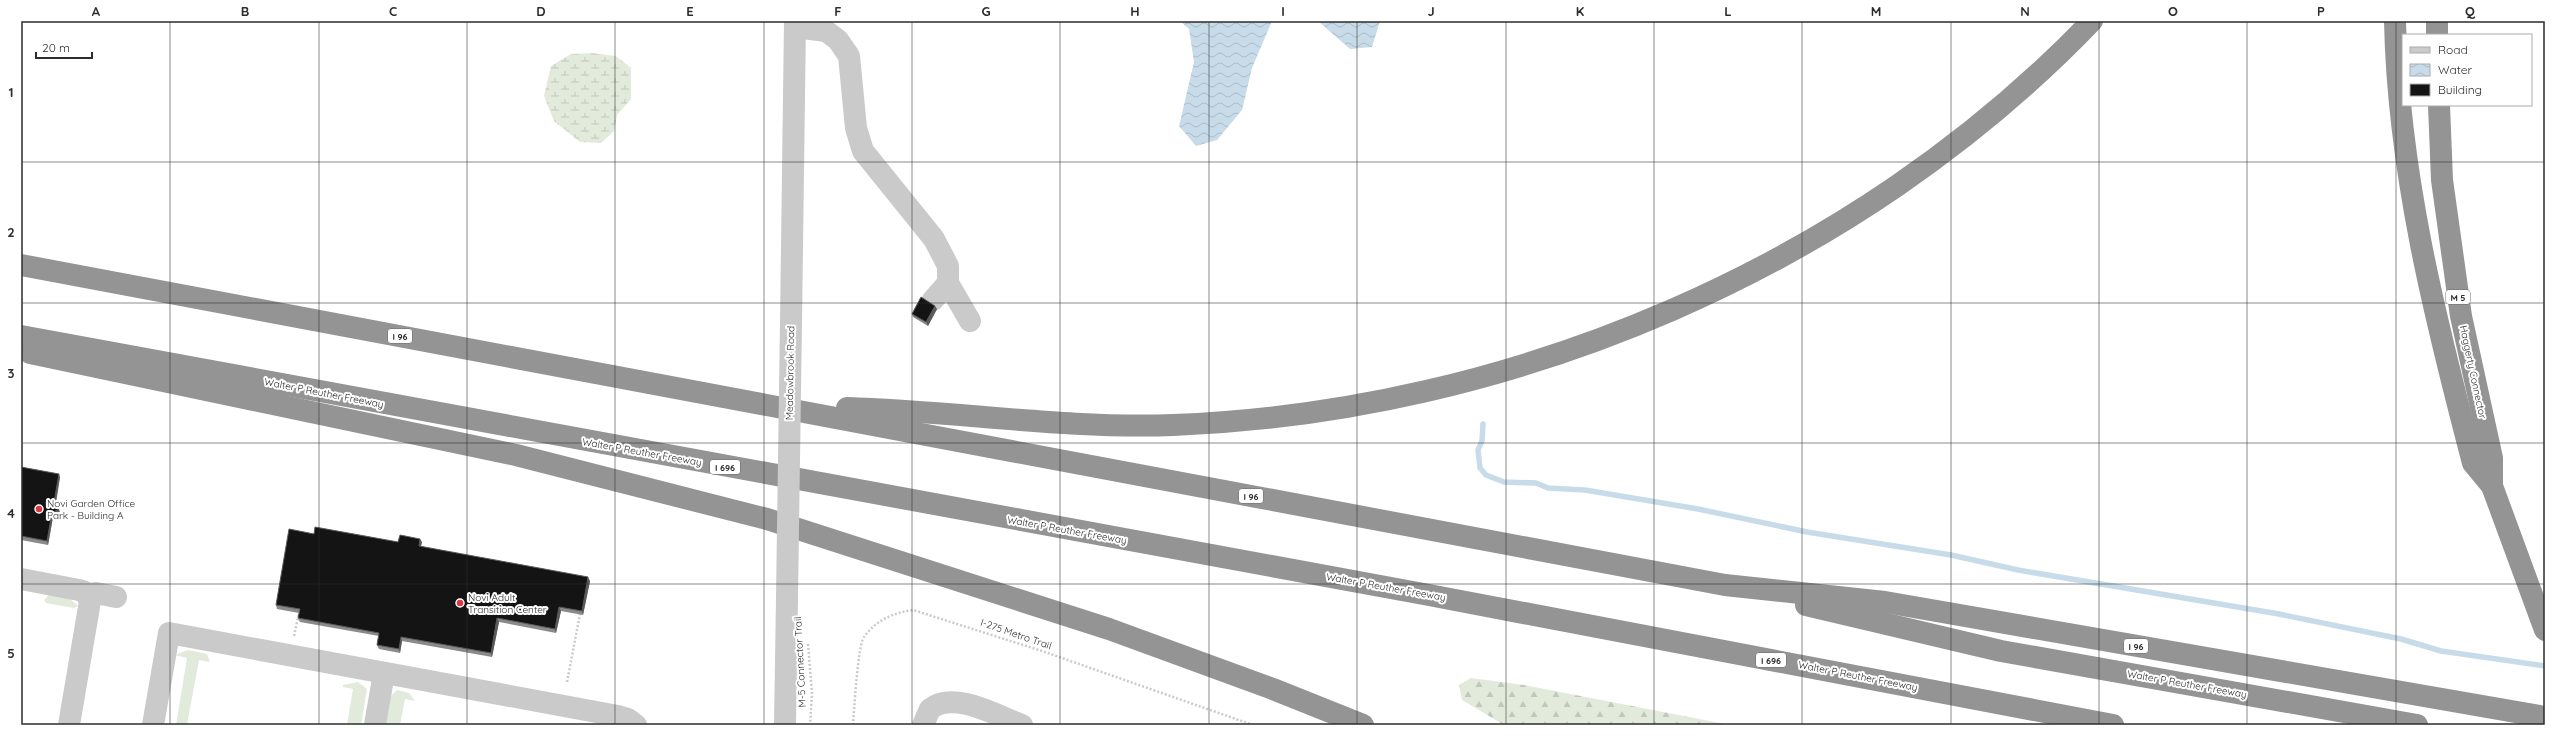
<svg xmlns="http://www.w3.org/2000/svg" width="2566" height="746" font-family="Quicksand,sans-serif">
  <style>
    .grass { fill: #e2eadb }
    .forest { fill: url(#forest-firs) }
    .wetland { fill: url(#wetland-marsh) }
    .water { fill: url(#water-waves) }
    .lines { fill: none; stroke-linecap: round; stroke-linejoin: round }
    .stream { stroke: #c8dbe9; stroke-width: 5.5 }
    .path { stroke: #cacaca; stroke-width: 2.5; stroke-dasharray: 2 2; stroke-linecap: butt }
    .minor { stroke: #cacaca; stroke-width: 22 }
    .highway { stroke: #949494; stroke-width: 22 }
    .minor-bridge { stroke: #cacaca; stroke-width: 22 }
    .wall { fill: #8a8a8a }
    .shaded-wall { fill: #5a5a5a }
    .building { fill: #141414; stroke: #5a5a5a }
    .grid { fill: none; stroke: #2d2d2d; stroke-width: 1; stroke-opacity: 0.55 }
    .poi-dot { fill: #da3942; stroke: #fff; stroke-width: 1.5 }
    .labels { text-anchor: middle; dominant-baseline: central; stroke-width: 4; stroke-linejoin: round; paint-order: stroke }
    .shield { fill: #fff; stroke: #6c6c6c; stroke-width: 1 }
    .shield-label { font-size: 9px; font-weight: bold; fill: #2d2d2d }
    .street-label { font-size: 10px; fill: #2d2d2d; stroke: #fff }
    .poi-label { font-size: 10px; fill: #2d2d2d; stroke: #fff; text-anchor: start }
    .neatline { fill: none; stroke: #2d2d2d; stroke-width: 1.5 }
    .grid-label { font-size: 13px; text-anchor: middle; font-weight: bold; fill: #2d2d2d }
  </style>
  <defs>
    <pattern id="forest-firs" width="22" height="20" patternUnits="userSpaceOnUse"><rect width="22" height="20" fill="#e2eadb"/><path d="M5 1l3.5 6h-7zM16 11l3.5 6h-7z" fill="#c2c9bc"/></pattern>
    <pattern id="wetland-marsh" width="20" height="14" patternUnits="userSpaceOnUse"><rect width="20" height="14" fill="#e2eadb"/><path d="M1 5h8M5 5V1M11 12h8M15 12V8" fill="none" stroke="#c2c9bc"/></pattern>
    <pattern id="water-waves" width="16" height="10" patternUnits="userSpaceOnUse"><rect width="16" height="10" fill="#c8dbe9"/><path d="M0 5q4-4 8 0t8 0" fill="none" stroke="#acbcc8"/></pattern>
  </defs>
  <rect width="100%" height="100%" fill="#fff"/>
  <g class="grass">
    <path d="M 49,595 L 69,598 L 78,606 L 74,608 L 46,603 L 44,600 Z"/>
    <path d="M 188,650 L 207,654 L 210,662 L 199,660 L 187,725 L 176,725 L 187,658 L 175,655 Z"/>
    <path d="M 358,682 L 367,689 L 361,725 L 347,725 L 353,689 L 343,687 L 343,685 Z"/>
    <path d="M 397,690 L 409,693 L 415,701 L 405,699 L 400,725 L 386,725 L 391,696 Z"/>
  </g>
  <path class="forest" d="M 1471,678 L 1524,685 L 1730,725 L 1504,725 L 1462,700 L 1459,685 Z"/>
  <path class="wetland" d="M 592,53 L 616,56 L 631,68 L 631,99 L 617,115 L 614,131 L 601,143 L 580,142 L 554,121 L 544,96 L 551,66 L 571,54 Z"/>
  <g class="water">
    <path d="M 1180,21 L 1272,21 L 1252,68 L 1242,110 L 1217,140 L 1196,146 L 1179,126 L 1194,62 L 1189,29 Z"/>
    <path d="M 1318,21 L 1380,21 L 1372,47 L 1350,49 Z"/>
  </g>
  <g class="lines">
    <path class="stream" d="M 1483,424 L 1482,441 L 1478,450 L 1480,468 L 1486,475 L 1504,482 L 1536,483 L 1548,488 L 1585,490 L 1698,509 L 1807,532 L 1951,555 L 2018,570 L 2279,614 L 2401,639 L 2441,651 L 2545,666"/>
    <g class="path">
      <path d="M 294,636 L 299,613"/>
      <path d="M 808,644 L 812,693 L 810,725"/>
      <path d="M 567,682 L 580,614"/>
      <path d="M 853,725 C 854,711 858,644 864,637 C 876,620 893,613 913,610 L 1042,651 L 1253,725"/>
    </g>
    <g class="minor">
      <path d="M 795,27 L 826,31 L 838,40 L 849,56 L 856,128 L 863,151 L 934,239 L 948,266 L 948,283 L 970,321"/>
      <path d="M 933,300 L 948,283"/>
      <path d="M 791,322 L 795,21"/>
      <path d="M 21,579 L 79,590 L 85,592 L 90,601 L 69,725"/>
      <path d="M 88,595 L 96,593 L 116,597"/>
      <path d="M 153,725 L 169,633 L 618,716 L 628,719 L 636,725"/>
      <path d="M 375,725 L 384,673"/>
      <path d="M 785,725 L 787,598"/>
      <path d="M 923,725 L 930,709 C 954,690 997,716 1022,725"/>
    </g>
    <g class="highway">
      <path d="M 2395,21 C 2398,171 2435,318 2473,463 L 2492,486"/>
      <path d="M 2437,35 L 2437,21"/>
      <path d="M 2439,105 L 2442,180 L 2461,316 L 2492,458 L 2492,486 L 2545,630"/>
      <path d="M 21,265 L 1725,585 L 1885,602 L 2545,717"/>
      <path d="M 21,336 L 1429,595 L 2113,725"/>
      <path d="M 30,353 L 516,455 L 767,519 L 1109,629 L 1273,689 L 1363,725"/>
      <path d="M 847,408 C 955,411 1064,429 1173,425 C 1512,412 1856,267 2092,21"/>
      <path d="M 1806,605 L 2001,651 L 2417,725"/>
    </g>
    <path class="minor-bridge" d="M 787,598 L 791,322"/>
  </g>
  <g class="wall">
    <path d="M 937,309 L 928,326 L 913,317 L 912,314 Z"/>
    <path d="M 21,467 L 60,477 L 56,504 L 60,513 L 53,517 L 48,545 L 21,540 Z"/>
    <path d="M 314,534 L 398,542 L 422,542 L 421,546 L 590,581 L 583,615 L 561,611 L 556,633 L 499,622 L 492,657 L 402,641 L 400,653 L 379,649 L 377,645 L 379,636 L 300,622 L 298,618 L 299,613 L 277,609 L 276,605 Z"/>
  </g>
  <g class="shaded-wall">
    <path d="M 935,306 L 937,309 L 928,326 L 926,322 Z"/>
    <path d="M 59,474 L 60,477 L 55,506 L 54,502 Z"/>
    <path d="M 59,509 L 60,513 L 53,517 L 48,545 L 47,541 L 52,513 Z"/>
    <path d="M 420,539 L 422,542 L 420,550 L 419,546 Z"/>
    <path d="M 588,577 L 590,581 L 583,615 L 582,611 Z"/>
    <path d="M 559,607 L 561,611 L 556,633 L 555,629 Z"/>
    <path d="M 497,618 L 499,622 L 492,657 L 491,653 Z"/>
    <path d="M 401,637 L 402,641 L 400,653 L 399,649 Z"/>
  </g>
  <g class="building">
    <path d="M 921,297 L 935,306 L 926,322 L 912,314 Z"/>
    <path d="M 21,467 L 59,474 L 54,502 L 59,509 L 52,513 L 47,541 L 21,536 Z"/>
    <path d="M 315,527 L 398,542 L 400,535 L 420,539 L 419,546 L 588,577 L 582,611 L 559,607 L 555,629 L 497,618 L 491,653 L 401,637 L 399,649 L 377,645 L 379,633 L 298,618 L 300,609 L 276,605 L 289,529 L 314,534 Z"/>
  </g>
  <path class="grid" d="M 170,21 L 170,725M 319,21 L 319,725M 467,21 L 467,725M 615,21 L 615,725M 764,21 L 764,725M 912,21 L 912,725M 1060,21 L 1060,725M 1209,21 L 1209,725M 1357,21 L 1357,725M 1506,21 L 1506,725M 1654,21 L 1654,725M 1802,21 L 1802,725M 1951,21 L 1951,725M 2099,21 L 2099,725M 2247,21 L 2247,725M 2396,21 L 2396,725M 21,162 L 2545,162M 21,303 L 2545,303M 21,443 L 2545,443M 21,584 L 2545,584"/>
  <g class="poi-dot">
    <circle cx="39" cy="509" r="4"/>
    <circle cx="460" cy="603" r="4"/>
  </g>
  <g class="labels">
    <g class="shield">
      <rect x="2446" y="290" width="24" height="14" rx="3"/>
      <rect x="388" y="329" width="24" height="14" rx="3"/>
      <rect x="710" y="460" width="30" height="14" rx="3"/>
      <rect x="1239" y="489" width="24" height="14" rx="3"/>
      <rect x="2124" y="639" width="24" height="14" rx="3"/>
      <rect x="1756" y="653" width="30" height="14" rx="3"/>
    </g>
    <g class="shield-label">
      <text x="2458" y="297">M 5</text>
      <text x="400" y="336">I 96</text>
      <text x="725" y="467">I 696</text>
      <text x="1251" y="496">I 96</text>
      <text x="2136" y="646">I 96</text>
      <text x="1771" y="660">I 696</text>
    </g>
    <g class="street-label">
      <text transform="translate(2473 372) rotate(78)">Haggerty Connector</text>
      <text transform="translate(790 373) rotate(-89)">Meadowbrook Road</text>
      <text transform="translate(324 393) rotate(11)">Walter P Reuther Freeway</text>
      <text transform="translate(642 452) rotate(10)">Walter P Reuther Freeway</text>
      <text transform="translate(1067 530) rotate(10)">Walter P Reuther Freeway</text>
      <text transform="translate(1386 587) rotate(10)">Walter P Reuther Freeway</text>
      <text transform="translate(1016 634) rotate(19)">I-275 Metro Trail</text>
      <text transform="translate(800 662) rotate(-93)">M-5 Connector Trail</text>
      <text transform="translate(1858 676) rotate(11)">Walter P Reuther Freeway</text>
      <text transform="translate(2187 684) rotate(10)">Walter P Reuther Freeway</text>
    </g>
    <g class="poi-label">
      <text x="47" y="503">Novi Garden Office<tspan x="47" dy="12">Park - Building A</tspan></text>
      <text x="468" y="597">Novi Adult<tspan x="468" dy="12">Transition Center</tspan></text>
    </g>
  </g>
  <rect width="2566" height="746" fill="none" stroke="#ffffff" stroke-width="44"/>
  <rect x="2402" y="34" width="130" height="72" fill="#ffffff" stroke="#ababab"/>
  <rect x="2410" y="47" width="20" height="6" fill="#cacaca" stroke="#ababab"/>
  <text x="2438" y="54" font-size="12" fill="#2d2d2d">Road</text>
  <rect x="2410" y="64" width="20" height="12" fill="url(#water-waves)" stroke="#ababab"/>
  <text x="2438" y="74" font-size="12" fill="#2d2d2d">Water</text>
  <rect x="2410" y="84" width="20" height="12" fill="#141414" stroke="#ababab"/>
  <text x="2438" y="94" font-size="12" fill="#2d2d2d">Building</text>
  <path d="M36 52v6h56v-6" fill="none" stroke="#2d2d2d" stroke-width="2"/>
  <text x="42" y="52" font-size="12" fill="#2d2d2d" stroke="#ffffff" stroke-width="3" paint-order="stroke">20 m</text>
  <rect x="22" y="22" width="2522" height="702" class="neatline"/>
  <g class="grid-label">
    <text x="96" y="16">A</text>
    <text x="245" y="16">B</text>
    <text x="393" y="16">C</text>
    <text x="541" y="16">D</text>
    <text x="690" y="16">E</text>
    <text x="838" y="16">F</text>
    <text x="986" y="16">G</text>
    <text x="1135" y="16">H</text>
    <text x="1283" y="16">I</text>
    <text x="1431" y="16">J</text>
    <text x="1580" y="16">K</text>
    <text x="1728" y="16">L</text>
    <text x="1876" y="16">M</text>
    <text x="2025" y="16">N</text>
    <text x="2173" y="16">O</text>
    <text x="2321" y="16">P</text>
    <text x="2470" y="16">Q</text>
    <text x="11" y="97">1</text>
    <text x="11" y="237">2</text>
    <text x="11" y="378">3</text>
    <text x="11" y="518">4</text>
    <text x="11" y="658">5</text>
  </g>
</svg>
